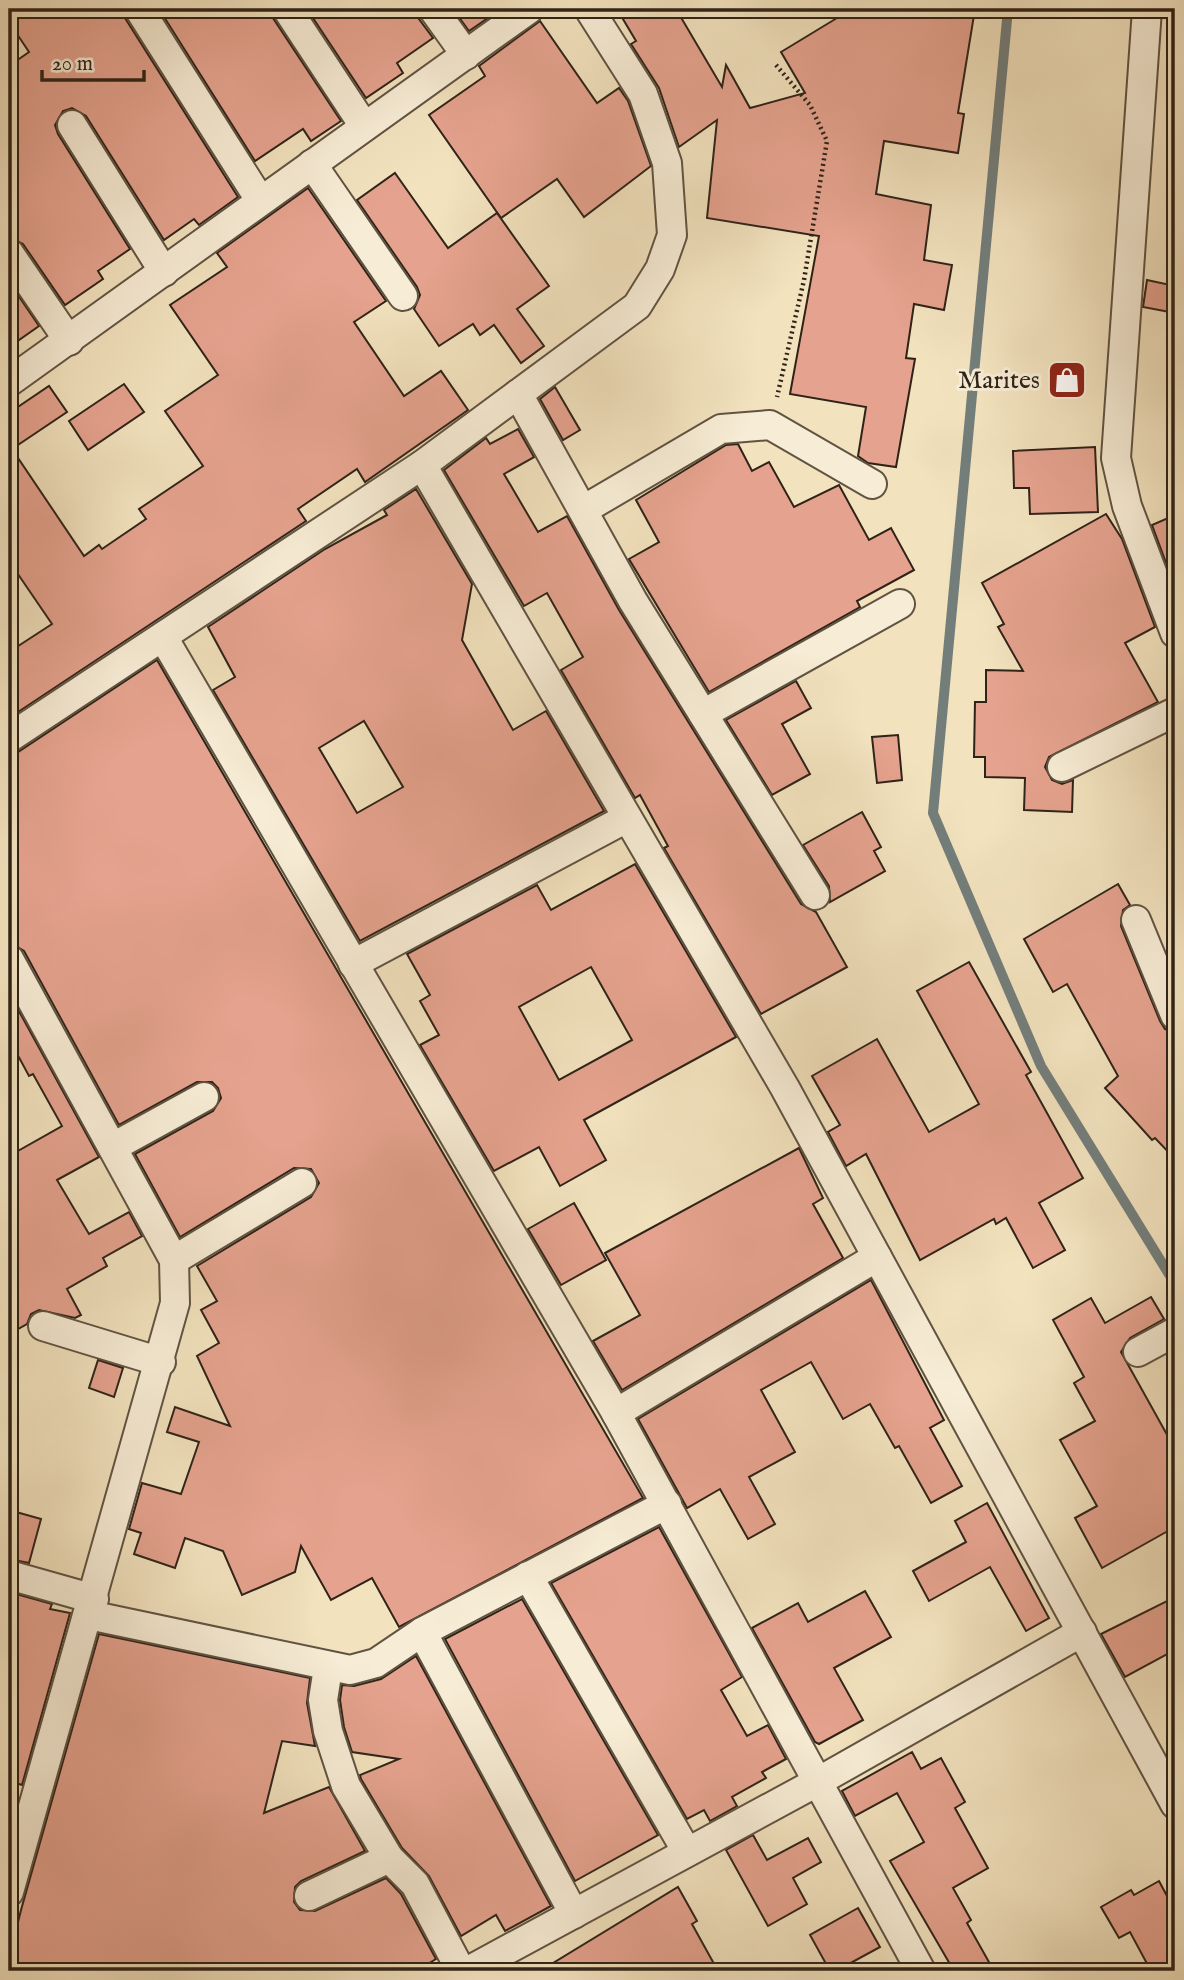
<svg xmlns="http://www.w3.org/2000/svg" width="1184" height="1980" font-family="'IM FELL English',serif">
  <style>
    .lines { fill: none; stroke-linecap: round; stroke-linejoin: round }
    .stream { stroke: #737e7b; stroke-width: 10 }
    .building { fill: #e5a28e; stroke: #2f2318; stroke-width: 2; fill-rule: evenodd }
    .minor-casing { stroke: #605342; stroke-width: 32 }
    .path { stroke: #2f2318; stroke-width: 4.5; stroke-dasharray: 2 3.5; stroke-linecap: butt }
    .minor { stroke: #f7ecd5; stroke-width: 28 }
    .labels { text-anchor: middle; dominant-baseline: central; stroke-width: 6; stroke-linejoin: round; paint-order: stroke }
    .poi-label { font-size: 26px; fill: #2f2318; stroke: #f7ecd5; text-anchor: end }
  </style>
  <rect width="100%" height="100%" fill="#f2e2be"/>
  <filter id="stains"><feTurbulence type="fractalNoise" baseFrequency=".00286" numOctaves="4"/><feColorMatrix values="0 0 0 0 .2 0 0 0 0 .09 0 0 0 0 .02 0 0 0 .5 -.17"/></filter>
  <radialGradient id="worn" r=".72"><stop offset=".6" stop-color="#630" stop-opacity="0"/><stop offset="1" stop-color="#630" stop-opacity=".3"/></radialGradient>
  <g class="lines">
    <path class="stream" d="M 1008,9 L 933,813 L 1041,1066 L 1175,1284"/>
  </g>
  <g class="building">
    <path d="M 9,9 L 122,9 L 125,18 L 238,197 L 199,225 L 194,219 L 164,240 L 86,116 L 72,108 L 63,111 L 55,125 L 58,134 L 130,249 L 98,271 L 103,279 L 65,305 L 23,244 L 9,237 L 9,66 L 29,52 L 9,22 Z"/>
    <path d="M 159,9 L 271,9 L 273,18 L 341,121 L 311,141 L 303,129 L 255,161 Z"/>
    <path d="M 307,9 L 417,9 L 419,19 L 433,38 L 397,63 L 403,73 L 366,98 Z"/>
    <path d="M 453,9 L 501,9 L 469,31 Z"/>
    <path d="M 617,9 L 676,9 L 722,87 L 726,65 L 750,108 L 805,93 L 781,52 L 837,18 L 838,9 L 975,9 L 958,113 L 964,114 L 958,153 L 884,141 L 876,194 L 931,205 L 924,260 L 952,265 L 944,310 L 914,304 L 906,358 L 915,359 L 896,467 L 868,463 L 858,456 L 866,407 L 790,394 L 819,236 L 707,218 L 717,120 L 679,147 L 659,88 L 631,44 L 636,41 Z"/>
    <path d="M 540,21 L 597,103 L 619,88 L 628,101 L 651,166 L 584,217 L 557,179 L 501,218 L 429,115 L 485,76 L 479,66 Z"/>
    <path d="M 395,173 L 448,248 L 497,213 L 549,286 L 517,309 L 544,346 L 521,363 L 494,325 L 480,335 L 473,324 L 439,346 L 414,309 L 420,295 L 417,287 L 357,200 Z"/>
    <path d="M 308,188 L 386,301 L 354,322 L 404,396 L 441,371 L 468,410 L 365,482 L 357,469 L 298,509 L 306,521 L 9,718 L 9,652 L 52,624 L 9,561 L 9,413 L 49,386 L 67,412 L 12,449 L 84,556 L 99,545 L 102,549 L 146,519 L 139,509 L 203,466 L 165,411 L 218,375 L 170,305 L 227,267 L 217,253 Z"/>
    <path d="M 1147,280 L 1175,286 L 1175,313 L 1143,307 Z"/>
    <path d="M 9,282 L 39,326 L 9,347 Z"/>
    <path d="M 124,384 L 144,412 L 88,450 L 69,421 Z"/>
    <path d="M 555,387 L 580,430 L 563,440 L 540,399 Z"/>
    <path d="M 518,429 L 534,457 L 504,474 L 538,532 L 567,516 L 619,610 L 801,904 L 816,912 L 847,967 L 761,1014 L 664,848 L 668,846 L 640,795 L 635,798 L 561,670 L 583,657 L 547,593 L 524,606 L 444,470 L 486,438 L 490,444 Z"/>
    <path d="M 738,444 L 752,471 L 769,462 L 794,507 L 839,485 L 869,540 L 891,528 L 914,570 L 857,601 L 860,607 L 709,692 L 629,559 L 659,542 L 636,500 L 726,445 Z"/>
    <path d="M 1095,447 L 1098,512 L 1030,514 L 1029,488 L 1014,488 L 1013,451 Z"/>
    <path d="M 416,489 L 472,584 L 462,640 L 513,730 L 546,711 L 604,811 L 360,941 L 213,690 L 235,677 L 208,627 L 325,549 L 387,515 L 384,510 ZM 364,721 L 403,787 L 357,813 L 319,748 Z"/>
    <path d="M 1106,514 L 1122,539 L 1155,627 L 1125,643 L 1158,702 L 1049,757 L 1045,767 L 1052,780 L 1062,784 L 1073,780 L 1072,812 L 1024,810 L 1025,778 L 985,777 L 985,757 L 974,757 L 975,702 L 986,702 L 986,670 L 1023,671 L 998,627 L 1004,624 L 982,583 Z"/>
    <path d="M 1175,515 L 1175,587 L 1152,525 Z"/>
    <path d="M 157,660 L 643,1498 L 399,1627 L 372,1578 L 331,1600 L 301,1546 L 295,1572 L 242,1595 L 223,1551 L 185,1538 L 175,1568 L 134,1554 L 141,1533 L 129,1529 L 142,1483 L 181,1494 L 199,1442 L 167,1432 L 175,1407 L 230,1426 L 197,1356 L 219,1343 L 201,1310 L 217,1301 L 197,1266 L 311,1197 L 319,1183 L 311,1169 L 294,1168 L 180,1237 L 135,1154 L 213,1111 L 221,1098 L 218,1088 L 212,1082 L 197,1082 L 119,1125 L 24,951 L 9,942 L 9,754 L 18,752 Z"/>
    <path d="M 796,681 L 811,708 L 782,724 L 810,774 L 772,795 L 726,720 Z"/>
    <path d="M 898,735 L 902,780 L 877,783 L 872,737 Z"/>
    <path d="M 862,812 L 881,847 L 874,851 L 885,871 L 830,902 L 829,886 L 803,845 Z"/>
    <path d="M 635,864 L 736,1037 L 584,1120 L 606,1160 L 560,1186 L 539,1147 L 494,1171 L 420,1045 L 439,1035 L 420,1001 L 430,995 L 407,954 L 537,885 L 551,910 ZM 591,967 L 632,1040 L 559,1080 L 519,1007 Z"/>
    <path d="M 1118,884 L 1130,905 L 1123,910 L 1121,926 L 1160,1021 L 1165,1029 L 1175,1031 L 1175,1159 L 1155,1138 L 1152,1140 L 1105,1088 L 1118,1076 L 1067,984 L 1053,992 L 1024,939 Z"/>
    <path d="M 969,962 L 1031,1072 L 1026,1075 L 1083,1178 L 1039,1203 L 1065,1250 L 1033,1268 L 1006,1218 L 996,1224 L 994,1219 L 920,1260 L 866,1154 L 846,1166 L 828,1132 L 840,1125 L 812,1076 L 877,1039 L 929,1132 L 979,1104 L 917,991 Z"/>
    <path d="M 9,993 L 99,1157 L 57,1180 L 89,1234 L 129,1212 L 142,1236 L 103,1258 L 107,1266 L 67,1289 L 81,1315 L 75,1318 L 39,1310 L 31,1314 L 27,1324 L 9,1334 L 9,1156 L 62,1126 L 33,1074 L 29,1076 L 9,1039 Z"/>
    <path d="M 799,1148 L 823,1198 L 813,1204 L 843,1258 L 622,1390 L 593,1341 L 640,1315 L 605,1253 Z"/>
    <path d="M 574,1203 L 606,1260 L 561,1285 L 528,1229 Z"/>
    <path d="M 871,1280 L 944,1420 L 930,1428 L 962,1486 L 931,1503 L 899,1446 L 895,1448 L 870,1404 L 843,1419 L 811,1362 L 761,1390 L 795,1452 L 749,1477 L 775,1524 L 748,1539 L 720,1489 L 687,1508 L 638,1419 Z"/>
    <path d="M 1151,1297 L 1164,1319 L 1130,1338 L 1121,1352 L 1175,1449 L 1175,1527 L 1102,1568 L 1075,1518 L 1097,1506 L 1060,1440 L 1095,1421 L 1074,1383 L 1084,1377 L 1053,1320 L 1091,1298 L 1105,1323 Z"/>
    <path d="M 98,1360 L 123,1368 L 114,1397 L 89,1388 Z"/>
    <path d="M 987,1503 L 1049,1618 L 1026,1631 L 990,1567 L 929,1601 L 913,1571 L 966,1542 L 955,1521 Z"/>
    <path d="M 9,1510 L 41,1519 L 29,1563 L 9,1559 Z"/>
    <path d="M 659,1527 L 742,1677 L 721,1690 L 747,1736 L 768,1725 L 786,1759 L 762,1772 L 766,1778 L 732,1797 L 737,1806 L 710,1821 L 704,1810 L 687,1819 L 551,1583 Z"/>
    <path d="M 865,1591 L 891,1637 L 834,1668 L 863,1720 L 819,1744 L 815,1742 L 752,1628 L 798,1603 L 808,1622 Z"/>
    <path d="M 9,1592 L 52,1604 L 50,1609 L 70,1613 L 22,1785 L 9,1781 Z"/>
    <path d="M 1175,1597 L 1175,1650 L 1125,1677 L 1101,1634 Z"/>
    <path d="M 522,1599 L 658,1835 L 575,1881 L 445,1639 Z"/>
    <path d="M 99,1634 L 310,1678 L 307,1703 L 315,1746 L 282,1741 L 264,1813 L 329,1787 L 365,1851 L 301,1881 L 295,1887 L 294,1902 L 300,1910 L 315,1911 L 386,1878 L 401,1894 L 436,1959 L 416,1971 L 9,1971 L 9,1958 L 21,1910 Z"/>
    <path d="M 416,1656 L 551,1906 L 505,1931 L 496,1915 L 461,1936 L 429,1876 L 402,1848 L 361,1779 L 360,1775 L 399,1759 L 352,1752 L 344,1727 L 340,1700 L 342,1685 L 354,1686 L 381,1679 Z"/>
    <path d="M 912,1752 L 921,1769 L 941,1758 L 965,1802 L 955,1808 L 988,1868 L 953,1888 L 971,1920 L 967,1923 L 994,1971 L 954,1971 L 890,1861 L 924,1842 L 897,1793 L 855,1816 L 842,1791 Z"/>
    <path d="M 753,1835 L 767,1860 L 808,1838 L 821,1862 L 793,1878 L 807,1904 L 768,1926 L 726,1850 Z"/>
    <path d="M 1159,1881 L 1175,1911 L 1175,1971 L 1151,1971 L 1130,1932 L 1119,1938 L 1101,1907 L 1131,1890 L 1134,1895 Z"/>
    <path d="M 678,1887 L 697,1921 L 692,1924 L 718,1971 L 540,1971 Z"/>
    <path d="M 858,1908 L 880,1947 L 836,1971 L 830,1971 L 810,1935 Z"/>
  </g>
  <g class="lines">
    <g class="minor-casing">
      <g id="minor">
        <path d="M 139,9 L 260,200"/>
        <path d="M 287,9 L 364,126"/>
        <path d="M 433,9 L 466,55"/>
        <path d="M 1147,9 L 1116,458 L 1127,506 L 1175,633"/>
        <path d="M 72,125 L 164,272"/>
        <path d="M 312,164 L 403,296"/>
        <path d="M 9,253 L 69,341"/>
        <path d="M 9,382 L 529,9"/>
        <path d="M 518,394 L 633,601 L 815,895"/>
        <path d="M 422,465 L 785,1088 L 1175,1804"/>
        <path d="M 583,510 L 721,429 L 770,425 L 872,484"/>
        <path d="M 163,637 L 616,1413 L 921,1971"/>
        <path d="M 703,714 L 900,604"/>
        <path d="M 9,738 L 422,465 L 637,306 L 660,269 L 672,235 L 667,163 L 643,94 L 589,9"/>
        <path d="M 1062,767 L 1175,712"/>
        <path d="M 1136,920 L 1175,1015"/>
        <path d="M 9,959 L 174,1260 L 175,1303 L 9,1892"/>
        <path d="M 353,964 L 627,818"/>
        <path d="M 113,1147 L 204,1097"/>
        <path d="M 174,1260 L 302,1183"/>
        <path d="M 43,1326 L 161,1362"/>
        <path d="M 1138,1352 L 1175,1332"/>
        <path d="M 616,1413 L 877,1257"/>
        <path d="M 9,1575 L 94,1599"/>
        <path d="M 528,1576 L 687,1852"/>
        <path d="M 89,1615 L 350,1670 L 376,1663 L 422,1632 L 667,1504"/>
        <path d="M 422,1632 L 574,1914"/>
        <path d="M 328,1668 L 323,1700 L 328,1731 L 346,1786 L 389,1858 L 415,1884 L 461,1971"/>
        <path d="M 309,1896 L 389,1858"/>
        <path d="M 468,1971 L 819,1781 L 1082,1632"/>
      </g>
    </g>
    <path class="path" d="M 776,65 L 810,105 L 827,141 L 804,280 L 777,397"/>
    <use href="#minor" class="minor"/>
  </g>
  <defs>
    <g id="shop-square" transform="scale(2.0125)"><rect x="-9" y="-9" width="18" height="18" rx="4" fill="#8f2418" stroke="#f7ecd5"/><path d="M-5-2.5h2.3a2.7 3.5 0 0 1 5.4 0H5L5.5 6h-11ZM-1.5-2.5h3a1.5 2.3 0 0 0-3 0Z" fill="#fff"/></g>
  </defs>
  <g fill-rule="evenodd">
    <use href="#shop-square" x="1067" y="380"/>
  </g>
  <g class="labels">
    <g class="poi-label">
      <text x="1040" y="380">Marites</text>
    </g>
  </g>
  <rect width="1184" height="1980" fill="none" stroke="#f2e2be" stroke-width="35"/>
  <rect x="10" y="10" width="1163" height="1959" fill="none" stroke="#2f2318" stroke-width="3.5"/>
  <rect x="18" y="18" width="1149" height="1945" fill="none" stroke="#2f2318" stroke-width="2"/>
  <path d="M42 70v10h102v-10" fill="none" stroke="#2f2318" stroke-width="3.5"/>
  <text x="52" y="70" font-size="21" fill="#2f2318" stroke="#f7ecd5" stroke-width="5" paint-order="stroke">20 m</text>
  <rect width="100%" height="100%" filter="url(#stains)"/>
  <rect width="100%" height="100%" fill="url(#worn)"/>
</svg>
